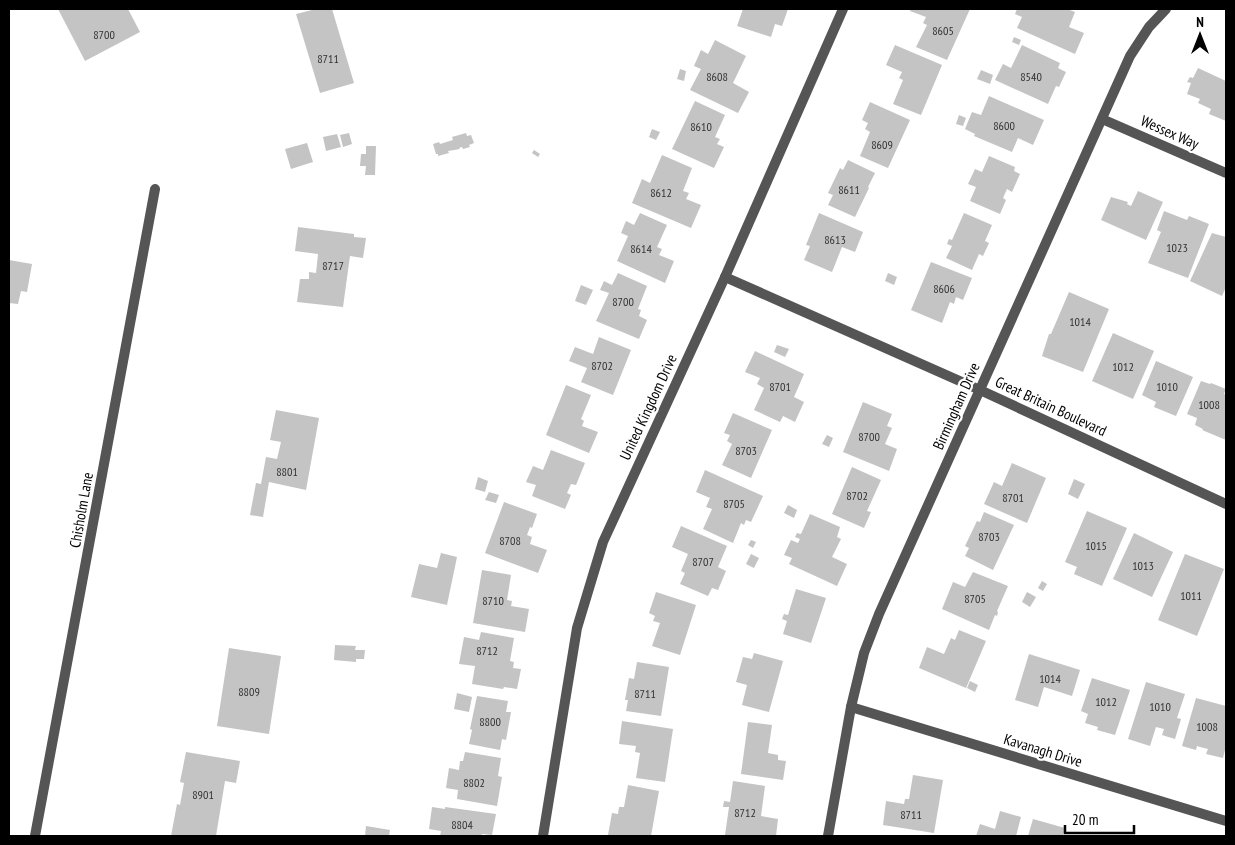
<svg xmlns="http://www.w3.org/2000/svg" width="1235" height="845" font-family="'PT Sans Narrow',sans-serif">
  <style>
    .building { fill: #c4c4c4 }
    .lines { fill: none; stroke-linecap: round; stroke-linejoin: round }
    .minor { stroke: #555; stroke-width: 10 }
    .labels { text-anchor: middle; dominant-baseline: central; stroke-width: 4.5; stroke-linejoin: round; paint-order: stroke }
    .number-label { font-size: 12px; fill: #313131 }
    .street-label { font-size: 15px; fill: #000; stroke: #fff }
  </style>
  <rect width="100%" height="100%" fill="#fff"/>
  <g class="building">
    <path d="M 58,9 L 128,9 L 140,32 L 85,61 Z"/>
    <path d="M 316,9 L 332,9 L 354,83 L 320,93 L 296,14 Z"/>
    <path d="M 743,9 L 788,9 L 782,26 L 775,24 L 771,37 L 737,26 Z"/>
    <path d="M 911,9 L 970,9 L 947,60 L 916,47 L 927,25 L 923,23 L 926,17 L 910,11 Z"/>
    <path d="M 1017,9 L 1067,9 L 1075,12 L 1069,27 L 1084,33 L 1075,54 L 1017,28 L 1022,17 L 1015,14 Z"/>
    <path d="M 1014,37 L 1021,40 L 1019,45 L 1012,42 Z"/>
    <path d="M 715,40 L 746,56 L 733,83 L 749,92 L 738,113 L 690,90 L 701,69 L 694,66 L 701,50 L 708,54 Z"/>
    <path d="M 895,45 L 942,65 L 921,115 L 893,104 L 903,80 L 899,78 L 902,72 L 886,65 Z"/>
    <path d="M 1022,45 L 1060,63 L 1058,68 L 1066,72 L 1059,87 L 1056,86 L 1048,104 L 995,80 L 1003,64 L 1011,68 Z"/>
    <path d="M 1198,68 L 1226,81 L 1226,121 L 1209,114 L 1211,109 L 1198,103 L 1200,99 L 1187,94 L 1191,83 L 1187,82 L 1190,77 L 1193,78 Z"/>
    <path d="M 680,69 L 686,71 L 684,81 L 677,79 Z"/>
    <path d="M 981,70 L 993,75 L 990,84 L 977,79 Z"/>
    <path d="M 989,96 L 1044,120 L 1033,145 L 1018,138 L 1012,152 L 974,136 L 975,134 L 965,129 L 972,112 L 981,115 Z"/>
    <path d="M 695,101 L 725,115 L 715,137 L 720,139 L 717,144 L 724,147 L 714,168 L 672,149 Z"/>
    <path d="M 870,102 L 910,120 L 888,168 L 860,156 L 870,132 L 865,129 L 868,123 L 862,120 Z"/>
    <path d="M 959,115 L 966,118 L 963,126 L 956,124 Z"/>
    <path d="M 652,129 L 660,132 L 656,140 L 649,137 Z"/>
    <path d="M 349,133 L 352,144 L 343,147 L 340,135 Z"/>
    <path d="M 466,133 L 467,136 L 471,135 L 474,143 L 469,145 L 470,147 L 463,149 L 462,147 L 459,148 L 460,149 L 448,151 L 449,153 L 438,156 L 438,154 L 436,154 L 433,144 L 439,142 L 440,144 L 453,140 L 452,137 Z"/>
    <path d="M 337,134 L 341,147 L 326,151 L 323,137 Z"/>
    <path d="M 307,143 L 313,162 L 291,169 L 285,149 Z"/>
    <path d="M 366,146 L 376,146 L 375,175 L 365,175 L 366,166 L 360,166 L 361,154 L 366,154 Z"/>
    <path d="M 534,150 L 540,154 L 538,157 L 532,153 Z"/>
    <path d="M 662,155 L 692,168 L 683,191 L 689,193 L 686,199 L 701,205 L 691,228 L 632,203 L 642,179 L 650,183 Z"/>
    <path d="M 989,156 L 1015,167 L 1014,171 L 1020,174 L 1012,192 L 1007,189 L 1003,198 L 1006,200 L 1000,214 L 970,201 L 976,187 L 968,184 L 975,169 L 982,172 Z"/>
    <path d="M 848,160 L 875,173 L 868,187 L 869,188 L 855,217 L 828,205 L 833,195 L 828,193 L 840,168 L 843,170 Z"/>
    <path d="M 1138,191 L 1163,202 L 1146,240 L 1101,220 L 1111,197 L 1128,202 L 1127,204 L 1131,206 Z"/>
    <path d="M 1164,211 L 1187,220 L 1189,216 L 1209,224 L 1188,278 L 1148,263 L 1161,232 L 1157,230 Z"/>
    <path d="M 640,213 L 667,225 L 657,247 L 662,249 L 659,255 L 674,261 L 665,283 L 617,261 L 628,236 L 621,233 L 626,221 L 634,225 Z"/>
    <path d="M 819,213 L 863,232 L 855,252 L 842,247 L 832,272 L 804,260 L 810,246 L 806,245 Z"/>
    <path d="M 964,213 L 992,225 L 985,241 L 989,243 L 983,256 L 979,254 L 972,270 L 946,258 L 952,246 L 947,244 L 949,239 L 952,240 Z"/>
    <path d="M 298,227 L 354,234 L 354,237 L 366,238 L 363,258 L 350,256 L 343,307 L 297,302 L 300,279 L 309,279 L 309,272 L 316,273 L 318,254 L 295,251 Z"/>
    <path d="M 1212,233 L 1226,237 L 1226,287 L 1222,296 L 1190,281 Z"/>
    <path d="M 9,260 L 32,264 L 27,292 L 21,291 L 18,304 L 9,303 Z"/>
    <path d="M 931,262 L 972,278 L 963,300 L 956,297 L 954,304 L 950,302 L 942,323 L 911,310 Z"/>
    <path d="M 618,273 L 647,286 L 638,309 L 641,310 L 639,316 L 647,320 L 639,339 L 596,321 L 609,293 L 600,290 L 604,281 L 612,285 Z"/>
    <path d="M 888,273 L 897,277 L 894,285 L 885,281 Z"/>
    <path d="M 581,285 L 593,290 L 586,305 L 575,301 Z"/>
    <path d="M 1069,292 L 1109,309 L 1083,372 L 1042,356 L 1049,334 L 1051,334 Z"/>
    <path d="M 1113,333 L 1154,351 L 1133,399 L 1092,381 Z"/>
    <path d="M 599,337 L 631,350 L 613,395 L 581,382 L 587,368 L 569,361 L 575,347 L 593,354 Z"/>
    <path d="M 777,345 L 789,349 L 785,357 L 774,352 Z"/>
    <path d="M 755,351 L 804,374 L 794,397 L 804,402 L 795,422 L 783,416 L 780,422 L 754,410 L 764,388 L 757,384 L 760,378 L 745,372 Z"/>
    <path d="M 1156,361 L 1193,377 L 1176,416 L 1154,407 L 1156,402 L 1142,395 Z"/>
    <path d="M 1201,381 L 1210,384 L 1211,383 L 1226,389 L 1224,394 L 1226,395 L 1226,440 L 1202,430 L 1203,429 L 1195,425 L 1197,418 L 1187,414 Z"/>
    <path d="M 566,385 L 591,395 L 581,419 L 584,421 L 582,426 L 598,432 L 589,453 L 546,435 Z"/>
    <path d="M 863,402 L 892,414 L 887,426 L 892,428 L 885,444 L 897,449 L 889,471 L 843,452 Z"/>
    <path d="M 276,410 L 319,418 L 306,490 L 269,482 L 263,517 L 250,515 L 256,483 L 261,484 L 266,457 L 277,459 L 281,442 L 270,440 Z"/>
    <path d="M 733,413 L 772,430 L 751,478 L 722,465 L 732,444 L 727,441 L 730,435 L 724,433 Z"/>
    <path d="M 827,435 L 833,438 L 829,447 L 822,444 Z"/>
    <path d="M 551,450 L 585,463 L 576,485 L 571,484 L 567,493 L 571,495 L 565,509 L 532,496 L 536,485 L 526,482 L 533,466 L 543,470 Z"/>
    <path d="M 1012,463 L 1046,478 L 1027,523 L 984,504 L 994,482 L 1002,486 Z"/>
    <path d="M 852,467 L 881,480 L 867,511 L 871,512 L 864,528 L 832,514 Z"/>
    <path d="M 705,470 L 763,496 L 751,522 L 746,520 L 744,525 L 741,523 L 733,543 L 703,529 L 712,509 L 706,507 L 710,498 L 696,492 Z"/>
    <path d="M 478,477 L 488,481 L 485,492 L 475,489 Z"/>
    <path d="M 1074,479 L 1085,484 L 1078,499 L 1068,494 Z"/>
    <path d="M 489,492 L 499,495 L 496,503 L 485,500 Z"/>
    <path d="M 504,502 L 537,514 L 532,528 L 530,527 L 527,535 L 532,537 L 530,544 L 547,550 L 538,573 L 485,553 Z"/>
    <path d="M 788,505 L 797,510 L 794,518 L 784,513 Z"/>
    <path d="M 1087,511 L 1127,528 L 1102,586 L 1074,574 L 1077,567 L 1065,562 Z"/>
    <path d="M 984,512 L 1014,525 L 993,570 L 965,556 L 969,548 L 965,546 L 977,521 L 980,522 Z"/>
    <path d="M 810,514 L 840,527 L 837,537 L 841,539 L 832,557 L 847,564 L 837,586 L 789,564 L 792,558 L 784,555 L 791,540 L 798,543 L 800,539 L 795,537 L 797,533 L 801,534 Z"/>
    <path d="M 681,526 L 727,546 L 718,567 L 726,571 L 718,590 L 712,588 L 708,596 L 680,584 L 685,573 L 681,571 L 688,554 L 672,547 Z"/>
    <path d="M 1134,533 L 1173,552 L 1152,597 L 1113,579 Z"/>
    <path d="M 751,540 L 756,542 L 753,548 L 748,545 Z"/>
    <path d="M 441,553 L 457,557 L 447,605 L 411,597 L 419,564 L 437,568 Z"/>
    <path d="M 751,554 L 759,558 L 754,568 L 746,564 Z"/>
    <path d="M 1185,554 L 1224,569 L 1197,636 L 1158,620 Z"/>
    <path d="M 482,570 L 511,575 L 507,600 L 512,601 L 511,606 L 529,609 L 525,632 L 473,623 Z"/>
    <path d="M 973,572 L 1008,586 L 997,611 L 998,612 L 997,616 L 995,615 L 989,630 L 942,609 L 953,582 L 965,587 Z"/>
    <path d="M 1042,581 L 1047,584 L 1043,591 L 1038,588 Z"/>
    <path d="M 796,589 L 826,598 L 811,643 L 783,634 L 787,621 L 782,619 L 784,614 L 788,615 Z"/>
    <path d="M 656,592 L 696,605 L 680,655 L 652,646 L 660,623 L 653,621 L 655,616 L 649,613 Z"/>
    <path d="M 1027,592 L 1036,597 L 1030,607 L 1022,602 Z"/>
    <path d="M 959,630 L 986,641 L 966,688 L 919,668 L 927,647 L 944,654 L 951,638 L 955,640 Z"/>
    <path d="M 481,632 L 514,638 L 510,661 L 514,662 L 513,668 L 521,669 L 517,689 L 504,687 L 503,689 L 472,684 L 475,666 L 459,664 L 464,637 L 479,640 Z"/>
    <path d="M 335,645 L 356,646 L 355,650 L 365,650 L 364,659 L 356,659 L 356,662 L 334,660 Z"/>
    <path d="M 229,648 L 281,656 L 269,734 L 217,726 Z"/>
    <path d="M 754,653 L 783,661 L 769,712 L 742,705 L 747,685 L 736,682 L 743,657 L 752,659 Z"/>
    <path d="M 1029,654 L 1080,670 L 1072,696 L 1044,687 L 1038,707 L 1015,700 Z"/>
    <path d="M 637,662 L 669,667 L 661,716 L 626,711 L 628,700 L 625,700 L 629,678 L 634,679 Z"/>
    <path d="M 1092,678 L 1130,690 L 1115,735 L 1097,730 L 1098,727 L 1085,723 L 1088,714 L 1081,711 Z"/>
    <path d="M 970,681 L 978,685 L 975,692 L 967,688 Z"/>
    <path d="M 1146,682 L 1185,694 L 1177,718 L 1181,719 L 1175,739 L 1162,735 L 1164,729 L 1156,727 L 1150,746 L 1128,739 Z"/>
    <path d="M 457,693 L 472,697 L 469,712 L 454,709 Z"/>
    <path d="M 477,696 L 508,701 L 506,712 L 511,712 L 506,740 L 502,739 L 500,750 L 469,744 L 472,730 L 470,729 Z"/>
    <path d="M 1196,698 L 1226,706 L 1226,746 L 1223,758 L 1206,754 L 1208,749 L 1200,747 L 1197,746 L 1196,750 L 1182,746 Z"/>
    <path d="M 622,721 L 673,729 L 665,782 L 636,778 L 640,753 L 635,752 L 636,746 L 619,744 Z"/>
    <path d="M 748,722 L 772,725 L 768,753 L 778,755 L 778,760 L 786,761 L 783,780 L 741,774 Z"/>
    <path d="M 186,752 L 240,761 L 236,783 L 225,781 L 216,836 L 171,836 L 177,804 L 180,805 L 184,783 L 180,782 Z"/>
    <path d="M 465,752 L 501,758 L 498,776 L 502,777 L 497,806 L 457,799 L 458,790 L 446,788 L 449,768 L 459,770 L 460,761 L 463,761 Z"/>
    <path d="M 913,775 L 943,780 L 934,833 L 883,825 L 886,801 L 904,804 L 905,799 L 909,799 Z"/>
    <path d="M 733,781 L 765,786 L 761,816 L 778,819 L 776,836 L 725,835 L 729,807 L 723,807 L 724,801 L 730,802 Z"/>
    <path d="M 628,785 L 659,791 L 651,836 L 608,835 L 612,813 L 618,814 L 619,807 L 624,807 Z"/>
    <path d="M 432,807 L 445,809 L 445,807 L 496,814 L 492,835 L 482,834 L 481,836 L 440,836 L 441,831 L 429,829 Z"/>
    <path d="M 1000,811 L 1021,817 L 1016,836 L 976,836 L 980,824 L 995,829 Z"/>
    <path d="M 1033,819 L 1065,828 L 1063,836 L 1028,836 Z"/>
    <path d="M 366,826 L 390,830 L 389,836 L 365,836 Z"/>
  </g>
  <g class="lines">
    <g class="minor">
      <path d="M 1102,119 L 1226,173"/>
      <path d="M 725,277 L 980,390 L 1226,504"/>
      <path d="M 851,707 L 1226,821"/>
      <path d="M 35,836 L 155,189"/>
      <path d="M 543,836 L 577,628 L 603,542 L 725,277 L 843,9"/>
      <path d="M 828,836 L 851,707 L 864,653 L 879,614 L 1130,56 L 1149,27 L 1166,9"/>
    </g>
  </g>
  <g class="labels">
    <g class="number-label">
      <text x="943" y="30">8605</text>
      <text x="104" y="34">8700</text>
      <text x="328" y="58">8711</text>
      <text x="717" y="76">8608</text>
      <text x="1031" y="76">8540</text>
      <text x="1004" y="125">8600</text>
      <text x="701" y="126">8610</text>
      <text x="882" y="144">8609</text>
      <text x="849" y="189">8611</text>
      <text x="661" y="192">8612</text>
      <text x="835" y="239">8613</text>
      <text x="1177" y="247">1023</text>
      <text x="641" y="248">8614</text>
      <text x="333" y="265">8717</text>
      <text x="944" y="288">8606</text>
      <text x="623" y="301">8700</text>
      <text x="1080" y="321">1014</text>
      <text x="602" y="365">8702</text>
      <text x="1123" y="366">1012</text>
      <text x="780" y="386">8701</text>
      <text x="1167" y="386">1010</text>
      <text x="1209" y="404">1008</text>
      <text x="869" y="436">8700</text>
      <text x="746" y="450">8703</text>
      <text x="287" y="471">8801</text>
      <text x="857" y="495">8702</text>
      <text x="1013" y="497">8701</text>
      <text x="734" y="503">8705</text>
      <text x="989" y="536">8703</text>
      <text x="510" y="540">8708</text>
      <text x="1096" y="545">1015</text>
      <text x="703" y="561">8707</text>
      <text x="1143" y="565">1013</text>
      <text x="1191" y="595">1011</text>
      <text x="975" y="598">8705</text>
      <text x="493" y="600">8710</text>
      <text x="487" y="650">8712</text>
      <text x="1050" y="678">1014</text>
      <text x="249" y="691">8809</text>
      <text x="645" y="693">8711</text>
      <text x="1106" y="701">1012</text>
      <text x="1160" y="706">1010</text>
      <text x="490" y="721">8800</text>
      <text x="1207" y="726">1008</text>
      <text x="474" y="782">8802</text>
      <text x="203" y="794">8901</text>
      <text x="745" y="812">8712</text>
      <text x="911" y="814">8711</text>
      <text x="462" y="824">8804</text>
    </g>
    <g class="street-label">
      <text transform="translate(1170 132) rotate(24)">Wessex Way</text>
      <text transform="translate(956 406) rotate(-66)">Birmingham Drive</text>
      <text transform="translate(1051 406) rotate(25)">Great Britain Boulevard</text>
      <text transform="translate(648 407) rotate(-65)">United Kingdom Drive</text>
      <text transform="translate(81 510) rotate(-80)">Chisholm Lane</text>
      <text transform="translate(1043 750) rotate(17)">Kavanagh Drive</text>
    </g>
  </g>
  <rect width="1235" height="845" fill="none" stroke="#000000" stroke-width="20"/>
  <g transform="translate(1200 35)" stroke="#ffffff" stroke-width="4" paint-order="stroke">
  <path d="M0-4L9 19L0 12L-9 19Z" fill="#000000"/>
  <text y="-8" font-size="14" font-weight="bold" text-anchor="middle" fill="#000000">N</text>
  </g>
  <path d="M1065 825v8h69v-8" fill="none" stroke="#000000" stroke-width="2.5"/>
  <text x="1072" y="825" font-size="15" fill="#000000" stroke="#ffffff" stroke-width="4" paint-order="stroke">20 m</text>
</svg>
